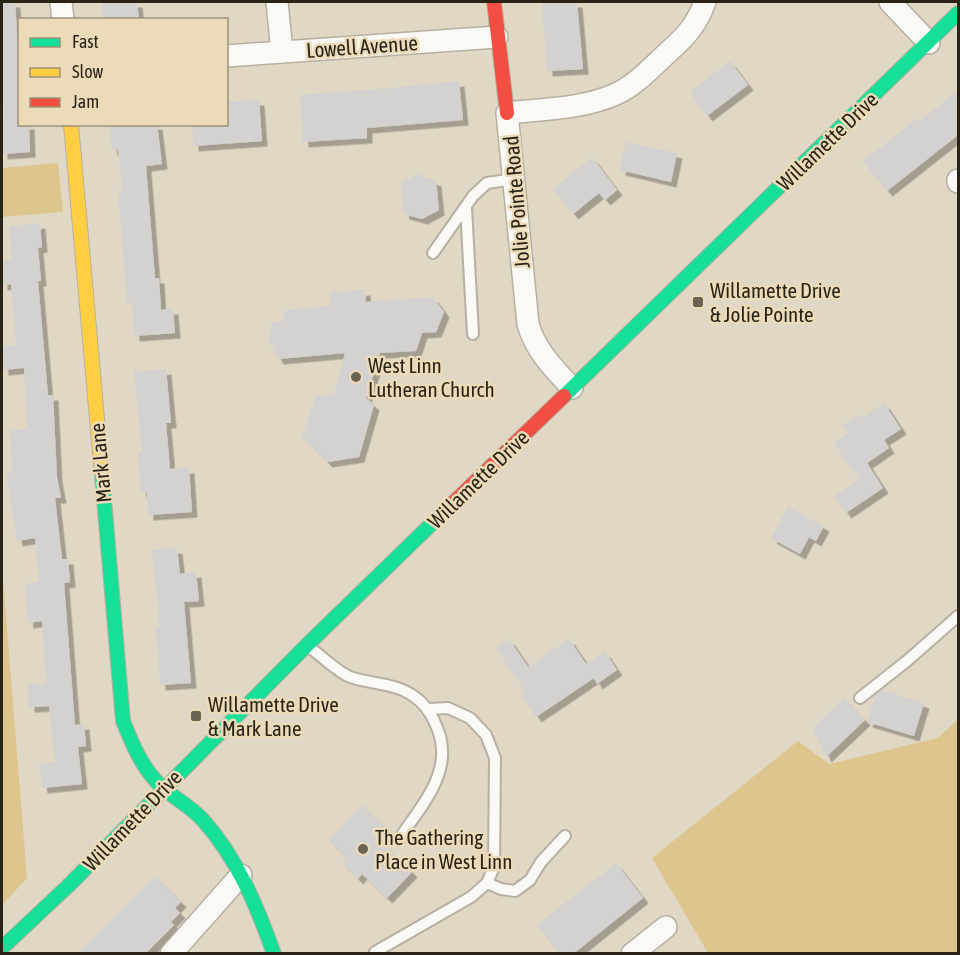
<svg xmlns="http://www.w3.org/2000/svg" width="960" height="955" font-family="'Asap Condensed',sans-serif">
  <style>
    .green { fill: #ddc58e }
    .building { fill: #d3d2d0; filter: url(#shadow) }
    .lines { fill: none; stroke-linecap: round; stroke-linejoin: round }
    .lane-casing { stroke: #b7b0a1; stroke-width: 14 }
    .street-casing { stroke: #b7b0a1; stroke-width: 24 }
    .fast-casing { stroke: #b7b0a1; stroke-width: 16 }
    .slow-casing { stroke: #b7b0a1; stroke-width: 16 }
    .jam-casing { stroke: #b7b0a1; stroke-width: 16 }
    .lane { stroke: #faf9f6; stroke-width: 10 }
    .street { stroke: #faf9f6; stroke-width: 21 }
    .fast { stroke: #16e098; stroke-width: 14 }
    .slow { stroke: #ffcf43; stroke-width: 14 }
    .jam { stroke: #f24e42; stroke-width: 14 }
    .poi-dot { fill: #6a6354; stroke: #ecdbb8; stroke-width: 2 }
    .labels { text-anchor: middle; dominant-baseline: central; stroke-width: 5; stroke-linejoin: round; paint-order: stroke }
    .street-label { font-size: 21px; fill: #2a2417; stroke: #ecdbb8 }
    .poi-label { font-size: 21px; fill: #2a2417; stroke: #ecdbb8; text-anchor: start }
  </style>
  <defs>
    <filter id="shadow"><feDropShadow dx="5.5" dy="5.5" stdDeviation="0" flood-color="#0004"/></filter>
  </defs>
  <rect width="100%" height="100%" fill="#e0d7c4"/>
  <g class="green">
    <path d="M 58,163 L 63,212 L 2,217 L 2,168 Z"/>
    <path d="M 2,566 L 27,878 L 2,905 Z"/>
    <path d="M 958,719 L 958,953 L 708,953 L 652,858 L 798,741 L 829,764 L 938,738 Z"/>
  </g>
  <g class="building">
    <path d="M 2,2 L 15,2 L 20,75 L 20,124 L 29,124 L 30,152 L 2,154 L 2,115 L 4,115 L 2,88 Z"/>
    <path d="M 102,2 L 137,2 L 139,20 L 104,20 Z"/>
    <path d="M 542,2 L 577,2 L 583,69 L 547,71 Z"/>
    <path d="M 730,61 L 748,85 L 707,116 L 690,92 Z"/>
    <path d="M 459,81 L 463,120 L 367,128 L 367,138 L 303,142 L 300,95 L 390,88 Z"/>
    <path d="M 958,90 L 958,135 L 887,191 L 863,161 L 918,118 L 920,121 Z"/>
    <path d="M 259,100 L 262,141 L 193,146 L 192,124 L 226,124 L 226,102 Z"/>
    <path d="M 109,124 L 157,124 L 162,164 L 146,166 L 155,278 L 159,278 L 161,310 L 173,309 L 175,333 L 134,336 L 132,303 L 127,303 L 118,189 L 122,189 L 118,149 L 112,150 Z"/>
    <path d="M 626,142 L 677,153 L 671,182 L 620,170 Z"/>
    <path d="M 592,157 L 617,190 L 605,200 L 599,193 L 573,214 L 553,189 Z"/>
    <path d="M 417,174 L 436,181 L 439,210 L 422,219 L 404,214 L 401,183 Z"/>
    <path d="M 40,223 L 42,247 L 38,248 L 41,281 L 38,281 L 48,395 L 53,395 L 57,477 L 61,498 L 55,498 L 62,559 L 68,559 L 70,582 L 64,583 L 75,725 L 84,724 L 86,746 L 78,747 L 82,784 L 42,788 L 39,764 L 55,762 L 49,706 L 29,707 L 28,684 L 46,683 L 42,621 L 28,623 L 25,584 L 39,582 L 35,538 L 17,541 L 6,473 L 12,473 L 10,430 L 27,429 L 24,368 L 3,370 L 2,354 L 2,346 L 16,345 L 11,284 L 2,285 L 2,261 L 12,260 L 9,226 Z"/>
    <path d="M 365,290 L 366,302 L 433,297 L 444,312 L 436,332 L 422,333 L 416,351 L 380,353 L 366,398 L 374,405 L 359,457 L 327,462 L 302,436 L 316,396 L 334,394 L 345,353 L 278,359 L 268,338 L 272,322 L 282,322 L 285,310 L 331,306 L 330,293 Z"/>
    <path d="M 166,369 L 171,423 L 166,423 L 170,469 L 189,468 L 192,512 L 148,515 L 147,492 L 141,492 L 138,453 L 142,453 L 134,372 Z"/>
    <path d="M 884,403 L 901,429 L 884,440 L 889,448 L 867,463 L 883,488 L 846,513 L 834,496 L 859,480 L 834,443 L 848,433 L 843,425 L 859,414 L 862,418 Z"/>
    <path d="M 788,507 L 824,526 L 816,541 L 809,537 L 800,554 L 771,538 Z"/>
    <path d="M 177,548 L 180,574 L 196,572 L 199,601 L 184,602 L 191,683 L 160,685 L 156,628 L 160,627 L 152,550 Z"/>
    <path d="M 509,639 L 528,667 L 569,639 L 586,664 L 605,652 L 617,670 L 597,684 L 594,678 L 536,717 L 521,694 L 525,691 L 496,648 Z"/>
    <path d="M 882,690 L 924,703 L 914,736 L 867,722 L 875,696 Z"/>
    <path d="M 844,698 L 865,720 L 826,757 L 813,728 Z"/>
    <path d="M 362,805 L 388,830 L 379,840 L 412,872 L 387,898 L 362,874 L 358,879 L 342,863 L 347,858 L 329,840 Z"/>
    <path d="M 616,863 L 643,898 L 573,954 L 559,954 L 537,925 Z"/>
    <path d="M 155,876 L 181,902 L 175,908 L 180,913 L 171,922 L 174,925 L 145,954 L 77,954 Z"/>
  </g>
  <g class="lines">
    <g class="lane-casing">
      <g id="lane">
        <path d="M 466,208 L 473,334"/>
        <path d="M 433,253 L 473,196 L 487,183 L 514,179"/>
        <path d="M 309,647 C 322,656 336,671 350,677 C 370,684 394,683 412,695 C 423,702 430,711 435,723 C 457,768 424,802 399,839"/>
        <path d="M 860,698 L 908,660 L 958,616"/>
        <path d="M 487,883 L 501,889 L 515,891 L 530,880 L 541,862 L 565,836"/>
        <path d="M 375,952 L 471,897 L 487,883 L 494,867 L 495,758 L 486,735 L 470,718 L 448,708 L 428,709"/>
      </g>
    </g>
    <g class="street-casing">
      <g id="street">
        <path d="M 61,2 L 63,20"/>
        <path d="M 277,2 L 282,52"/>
        <path d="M 890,2 L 929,43"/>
        <path d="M 226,56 L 497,37"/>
        <path d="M 958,180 L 958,182"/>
        <path d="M 572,388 C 554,369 535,350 528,324 L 507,113 C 543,109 583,109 616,94 C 634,86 650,69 664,56 C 683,39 696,27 705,2"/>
        <path d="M 171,954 L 241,875"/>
        <path d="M 632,954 L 666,927"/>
      </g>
    </g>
    <g class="fast-casing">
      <g id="fast">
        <path d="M 564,396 L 958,13"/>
        <path d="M 101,464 L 123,721 C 133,746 143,770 163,788 C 176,799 191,807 203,820 C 237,858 257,906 274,954"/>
        <path d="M 2,948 L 68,886 L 307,645 L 452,504"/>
      </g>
    </g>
    <g class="slow-casing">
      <path id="slow" d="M 71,124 L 101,464"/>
    </g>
    <g class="jam-casing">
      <g id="jam">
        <path d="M 494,2 L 507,113"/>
        <path d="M 452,504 L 564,396"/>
      </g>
    </g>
    <use href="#lane" class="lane"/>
    <use href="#street" class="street"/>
    <use href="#fast" class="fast"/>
    <use href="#slow" class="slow"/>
    <use href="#jam" class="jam"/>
  </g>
  <g class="poi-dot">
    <rect x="692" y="296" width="12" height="12" rx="3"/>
    <circle cx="356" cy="377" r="6"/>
    <rect x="190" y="710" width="12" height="12" rx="3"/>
    <circle cx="363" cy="849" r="6"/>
  </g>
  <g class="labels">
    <g class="street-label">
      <text transform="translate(362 46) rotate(-4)">Lowell Avenue</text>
      <text transform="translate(827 141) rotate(-44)">Willamette Drive</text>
      <text transform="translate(516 202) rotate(-95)">Jolie Pointe Road</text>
      <text transform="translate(100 463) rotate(-95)">Mark Lane</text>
      <text transform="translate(478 479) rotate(-44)">Willamette Drive</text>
      <text transform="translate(132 820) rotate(-46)">Willamette Drive</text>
    </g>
    <g class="poi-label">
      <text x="710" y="290">Willamette Drive<tspan x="710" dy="24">&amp; Jolie Pointe</tspan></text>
      <text x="368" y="365">West Linn<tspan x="368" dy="24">Lutheran Church</tspan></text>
      <text x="208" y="704">Willamette Drive<tspan x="208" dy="24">&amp; Mark Lane</tspan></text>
      <text x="375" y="837">The Gathering<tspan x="375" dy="24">Place in West Linn</tspan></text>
    </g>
  </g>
  <rect width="960" height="955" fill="none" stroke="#2a2417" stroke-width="6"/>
  <rect x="18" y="18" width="210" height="108" fill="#ecdbb8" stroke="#9e9278" stroke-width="1.5"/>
  <rect x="30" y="38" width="30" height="9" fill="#16e098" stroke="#9e9278" stroke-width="1.5"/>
  <text x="72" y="48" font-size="18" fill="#2a2417">Fast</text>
  <rect x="30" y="68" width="30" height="9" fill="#ffcf43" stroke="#9e9278" stroke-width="1.5"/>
  <text x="72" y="78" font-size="18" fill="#2a2417">Slow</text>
  <rect x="30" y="98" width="30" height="9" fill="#f24e42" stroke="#9e9278" stroke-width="1.5"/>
  <text x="72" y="108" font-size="18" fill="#2a2417">Jam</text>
</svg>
